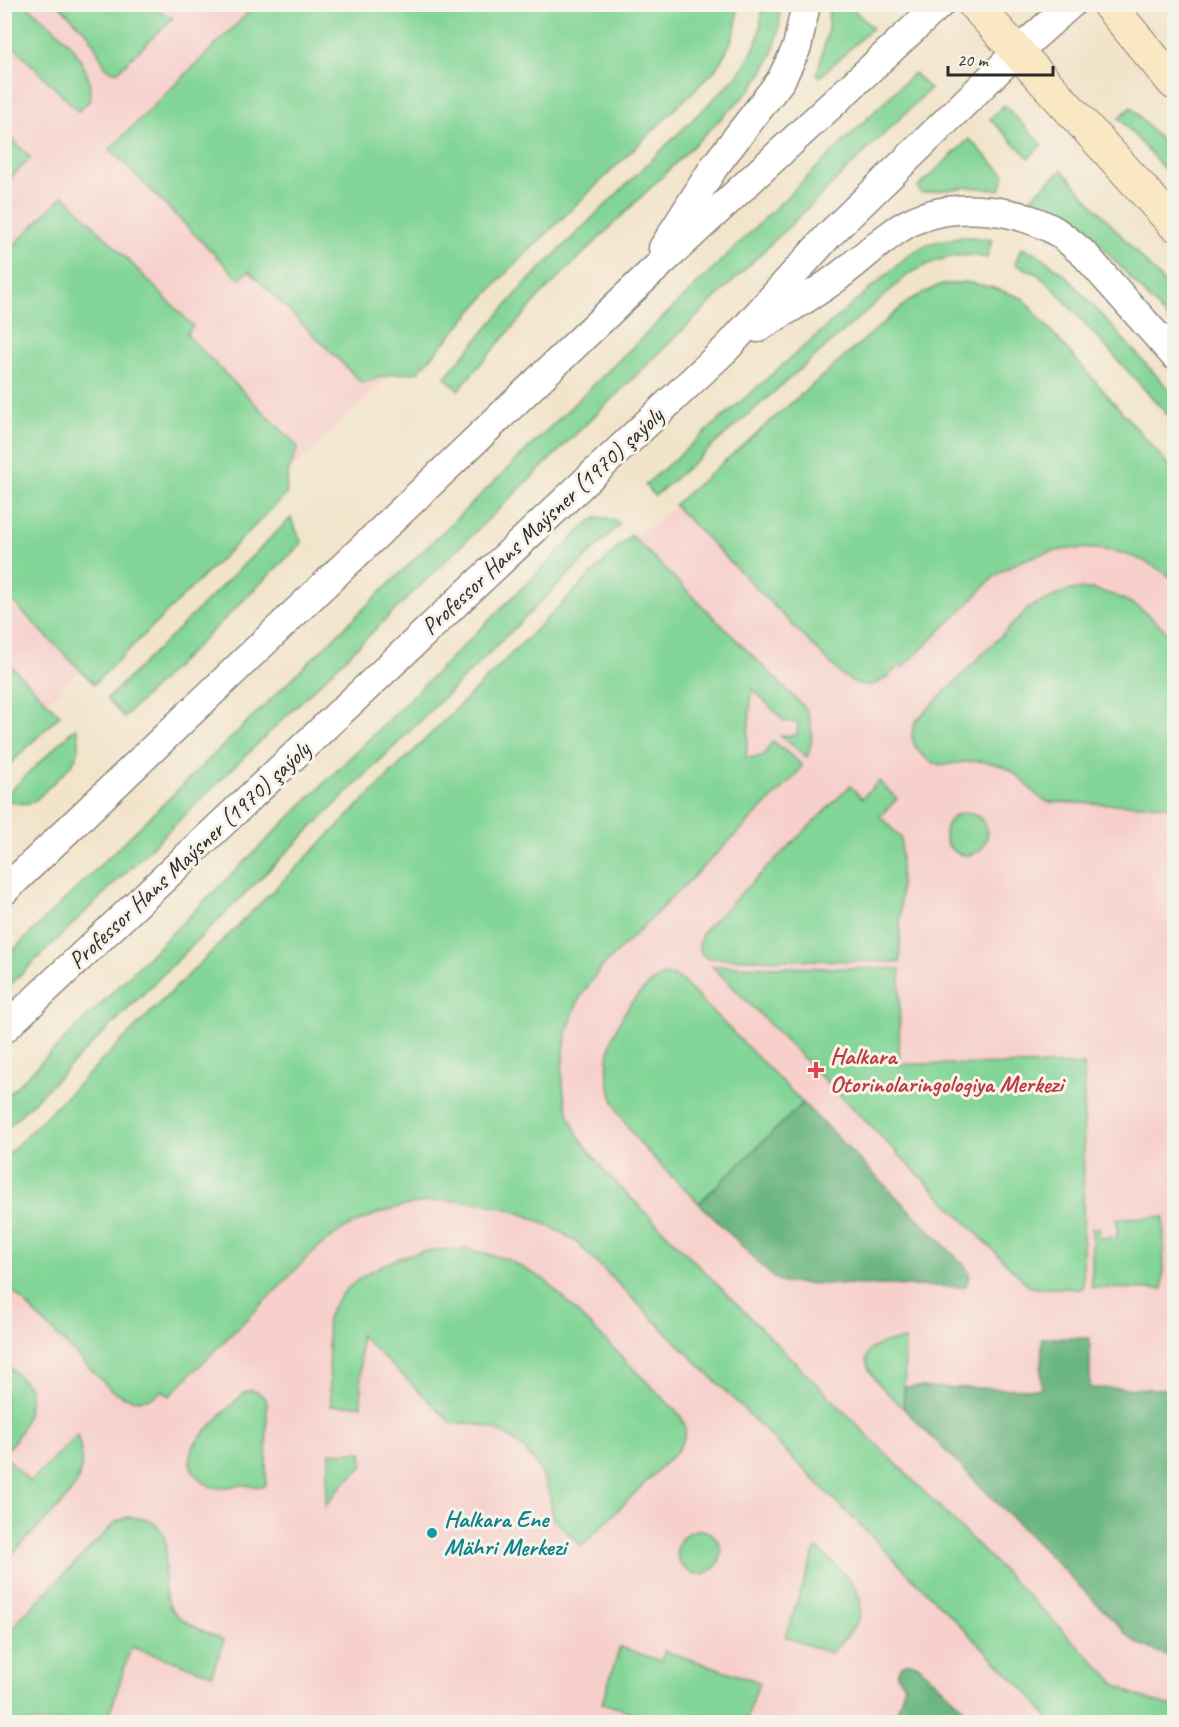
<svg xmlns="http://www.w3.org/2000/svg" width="1179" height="1727" font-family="Caveat,sans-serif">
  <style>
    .built { fill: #f7d0cc }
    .green { fill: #83d597; stroke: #578061; stroke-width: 1.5 }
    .forest { fill: #6ab680; stroke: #4a7056; stroke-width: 1.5 }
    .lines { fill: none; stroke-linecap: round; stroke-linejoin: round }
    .minor-casing { stroke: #8e887b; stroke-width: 31 }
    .secondary-casing { stroke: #8e887b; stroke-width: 35 }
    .minor { stroke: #fff; stroke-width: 28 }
    .secondary { stroke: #fae7c3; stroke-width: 33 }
    .health-dot { fill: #e0444e; stroke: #f7f3e8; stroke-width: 2 }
    .culture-dot { fill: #0f9aa8; stroke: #f7f3e8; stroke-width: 2 }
    .labels { text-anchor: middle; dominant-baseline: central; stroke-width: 6; stroke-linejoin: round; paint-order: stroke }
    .street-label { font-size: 24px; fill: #2b2b2b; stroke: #f7f3e8 }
    .health-label { font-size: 24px; font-weight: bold; fill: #be3a42; stroke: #f7f3e8; text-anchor: start }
    .culture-label { font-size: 24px; font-weight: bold; fill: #0d838f; stroke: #f7f3e8; text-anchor: start }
  </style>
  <rect width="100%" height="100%" fill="#f7f3e8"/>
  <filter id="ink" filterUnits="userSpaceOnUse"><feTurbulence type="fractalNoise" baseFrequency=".0167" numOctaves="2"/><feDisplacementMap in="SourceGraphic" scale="12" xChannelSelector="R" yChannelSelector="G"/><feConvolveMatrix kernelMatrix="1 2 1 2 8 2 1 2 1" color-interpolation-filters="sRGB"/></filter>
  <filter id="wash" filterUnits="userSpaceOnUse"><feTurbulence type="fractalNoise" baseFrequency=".008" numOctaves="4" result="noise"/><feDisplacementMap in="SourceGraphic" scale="24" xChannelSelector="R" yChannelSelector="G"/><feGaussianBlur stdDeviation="1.35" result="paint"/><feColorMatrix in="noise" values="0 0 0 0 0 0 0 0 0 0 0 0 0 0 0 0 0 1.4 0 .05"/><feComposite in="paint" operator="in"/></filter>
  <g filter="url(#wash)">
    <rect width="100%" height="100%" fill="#f2e4cb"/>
    <g class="built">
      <path d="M 735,4 L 713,68 L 13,735 L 4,727 L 4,5 Z"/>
      <path d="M 1174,473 L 1174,1722 L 1107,1722 L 279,892 L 634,538 L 676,506 Z"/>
      <path d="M 277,893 L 1103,1722 L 5,1722 L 5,1164 Z"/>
    </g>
    <g class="green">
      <path d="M 4,5 L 26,5 C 52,26 79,46 89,80 C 90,86 90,93 91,99 L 78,111 L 5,38 Z"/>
      <path d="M 59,5 L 146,5 L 173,18 L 117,72 L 107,69 L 89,35 Z"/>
      <path d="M 256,5 L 737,4 C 739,31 729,48 715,70 L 507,272 L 418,372 L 388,375 L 362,383 L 249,271 L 239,279 L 110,149 Z"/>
      <path d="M 829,5 L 849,5 L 872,28 L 820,77 L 817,75 L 828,30 Z"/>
      <path d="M 780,10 C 781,41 769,67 749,91 L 540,296 L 458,390 L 445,377 L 525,284 L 736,77 C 751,58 763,36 761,11 Z"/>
      <path d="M 914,73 L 930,89 L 5,990 L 5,958 Z"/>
      <path d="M 1004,105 L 1042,144 L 1029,158 L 990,119 Z"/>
      <path d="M 1131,107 L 1174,155 L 1174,180 L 1119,118 Z"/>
      <path d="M 5,132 L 31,158 L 8,180 L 5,177 Z"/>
      <path d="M 969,139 L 1005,175 L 1000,190 L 968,187 L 921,193 L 918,187 Z"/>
      <path d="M 1062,170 L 1174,294 L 1174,326 L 1086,229 L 1062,212 L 1030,198 Z"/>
      <path d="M 64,195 L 193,326 L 186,334 L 298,447 L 288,473 L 286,495 L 94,684 L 5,594 L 5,254 Z"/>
      <path d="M 963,236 L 992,240 L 987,258 C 961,250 931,261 909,274 L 655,496 L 645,485 L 911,253 L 928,244 Z"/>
      <path d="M 1021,248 L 1036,253 L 1066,276 L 1174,395 L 1174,422 L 1053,288 L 1037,274 L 1015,264 Z"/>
      <path d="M 965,282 L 991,287 L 1022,298 L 1174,471 L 1174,580 C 1127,540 1050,538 998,574 C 987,582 978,594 969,603 C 947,624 925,646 903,667 L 900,665 C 879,685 868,694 842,675 L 674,505 L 910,300 L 940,285 Z"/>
      <path d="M 598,517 L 612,519 L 620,524 L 5,1130 L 5,1098 L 589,522 Z"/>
      <path d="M 291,518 L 302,543 L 124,717 L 107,699 Z"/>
      <path d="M 631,535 L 806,709 C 813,726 814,739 807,757 L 781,736 L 797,735 L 798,723 L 784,721 L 752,688 L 746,758 L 763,756 L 773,741 L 802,765 L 796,775 L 600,969 C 593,979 585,989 579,1000 C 559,1042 555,1092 578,1135 C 586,1148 597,1160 605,1172 L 1119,1687 L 1145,1699 L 1174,1706 L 1174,1722 L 1051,1722 L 1031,1696 L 576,1242 C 514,1201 449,1188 377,1214 C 359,1221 340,1229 325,1242 C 307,1256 292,1274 276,1290 C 241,1325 205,1360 169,1396 L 163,1390 C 147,1405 129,1401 111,1390 L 5,1283 L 5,1157 Z"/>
      <path d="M 1091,589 C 1131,597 1147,612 1174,639 L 1174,806 L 1048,802 C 1032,797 1024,774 1002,766 C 988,761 972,760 957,763 C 952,763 947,765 943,765 C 929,765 913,749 912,736 C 912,731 914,726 915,722 L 1030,607 L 1069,590 Z"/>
      <path d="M 5,660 L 60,715 L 5,769 L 4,769 Z"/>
      <path d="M 76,727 C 87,756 68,769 50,786 C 44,791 38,800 32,802 C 23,805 13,803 5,799 L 5,796 Z"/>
      <path d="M 879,781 L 897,799 L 880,816 L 901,838 L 900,962 L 705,958 C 695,949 699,938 706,928 L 850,786 L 862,798 Z"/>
      <circle cx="966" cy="834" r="21"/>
      <path d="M 712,966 L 900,969 L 899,1064 L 1084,1065 L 1083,1288 L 1037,1288 L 1029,1286 Z"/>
      <path d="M 664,975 L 671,975 L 680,979 L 803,1103 L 699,1203 C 649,1152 578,1101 620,1021 C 629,1003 646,984 664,975 Z"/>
      <path d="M 1164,1217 L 1163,1289 L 1092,1288 L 1092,1228 L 1099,1228 L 1100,1238 L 1117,1238 L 1117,1218 Z"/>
      <path d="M 467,1249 L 507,1259 L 545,1280 L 680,1415 C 689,1430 686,1437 677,1451 L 582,1546 L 552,1518 C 554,1467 507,1416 453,1424 L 360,1335 L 361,1405 L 331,1406 L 327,1319 C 340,1282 389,1257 426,1251 C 440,1249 454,1250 467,1249 Z"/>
      <path d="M 905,1340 L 904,1409 C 877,1383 834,1345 905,1340 Z"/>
      <path d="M 5,1363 L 30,1388 C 30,1413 23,1434 5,1452 Z"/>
      <path d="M 252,1390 C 261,1393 265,1396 267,1405 L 266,1483 L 264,1486 C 256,1488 249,1485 241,1485 C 233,1485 225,1489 218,1488 C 199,1485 183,1465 193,1447 C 202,1432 231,1406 245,1392 Z"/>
      <path d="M 77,1435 C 91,1475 72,1494 45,1521 C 31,1534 18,1548 5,1561 L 5,1456 L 30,1482 Z"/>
      <path d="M 362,1452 L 363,1466 L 342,1485 L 325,1506 L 330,1453 Z"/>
      <path d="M 127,1517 C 194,1519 148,1575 172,1610 C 182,1623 209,1634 224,1640 L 212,1674 L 131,1647 L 107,1722 L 5,1722 L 5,1640 L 16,1623 L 116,1522 Z"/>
      <circle cx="699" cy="1552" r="22"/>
      <path d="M 819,1549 C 838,1569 874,1594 856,1624 C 849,1635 840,1644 831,1653 L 785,1637 L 815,1550 Z"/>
      <path d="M 620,1647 L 661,1661 L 665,1651 L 759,1682 L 746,1722 L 663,1722 L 602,1703 Z"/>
    </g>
    <g class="forest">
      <path d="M 803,1103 L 966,1267 L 970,1277 L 965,1287 L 783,1283 L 774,1278 L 699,1203 Z"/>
      <path d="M 1042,1338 L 1090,1338 L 1090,1388 L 1174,1389 L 1174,1659 L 1135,1642 L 904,1409 L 904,1387 L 1041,1389 Z"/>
      <path d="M 911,1662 L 918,1665 L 978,1722 L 894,1722 L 905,1685 L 897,1675 C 899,1667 901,1663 911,1662 Z"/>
    </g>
  </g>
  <g filter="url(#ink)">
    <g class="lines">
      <g class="minor-casing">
        <g id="minor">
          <path d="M 663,248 L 714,167 L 781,80 L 797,47 L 806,4"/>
          <path d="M 758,328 C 783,312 811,297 835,279 C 857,263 877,243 900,228 C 942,201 1006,206 1050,228 C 1063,235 1075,246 1086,256 L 1174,355"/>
          <path d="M 4,891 L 643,280 L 940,4"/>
          <path d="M 4,1029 L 728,347 L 828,236 L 1017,52 L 1071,4"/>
        </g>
      </g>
      <g class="secondary-casing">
        <g id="secondary">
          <path d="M 974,4 L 1174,224"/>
          <path d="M 1108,4 L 1174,83"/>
        </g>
      </g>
      <use href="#minor" class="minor"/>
      <use href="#secondary" class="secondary"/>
    </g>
  </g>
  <path class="health-dot" d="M813 1061h6v6h6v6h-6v6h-6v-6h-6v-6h6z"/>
  <circle class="culture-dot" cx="432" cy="1533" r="6"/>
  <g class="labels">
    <g class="street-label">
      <text transform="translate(542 521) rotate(-43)">Professor Hans Maýsner (1970) şaýoly</text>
      <text transform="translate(189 855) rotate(-43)">Professor Hans Maýsner (1970) şaýoly</text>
    </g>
    <g class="health-label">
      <text x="830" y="1056">Halkara<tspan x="830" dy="28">Otorinolaringologiya Merkezi</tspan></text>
    </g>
    <g class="culture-label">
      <text x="444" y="1519">Halkara Ene<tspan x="444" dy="28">Mähri Merkezi</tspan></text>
    </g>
  </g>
  <rect width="1179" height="1727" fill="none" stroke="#f7f3e8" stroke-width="24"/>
  <path d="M948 66v9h105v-9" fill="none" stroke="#2b2b2b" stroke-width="3"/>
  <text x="957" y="66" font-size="18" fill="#2b2b2b" stroke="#f7f3e8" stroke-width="4.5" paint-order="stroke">20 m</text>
</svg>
